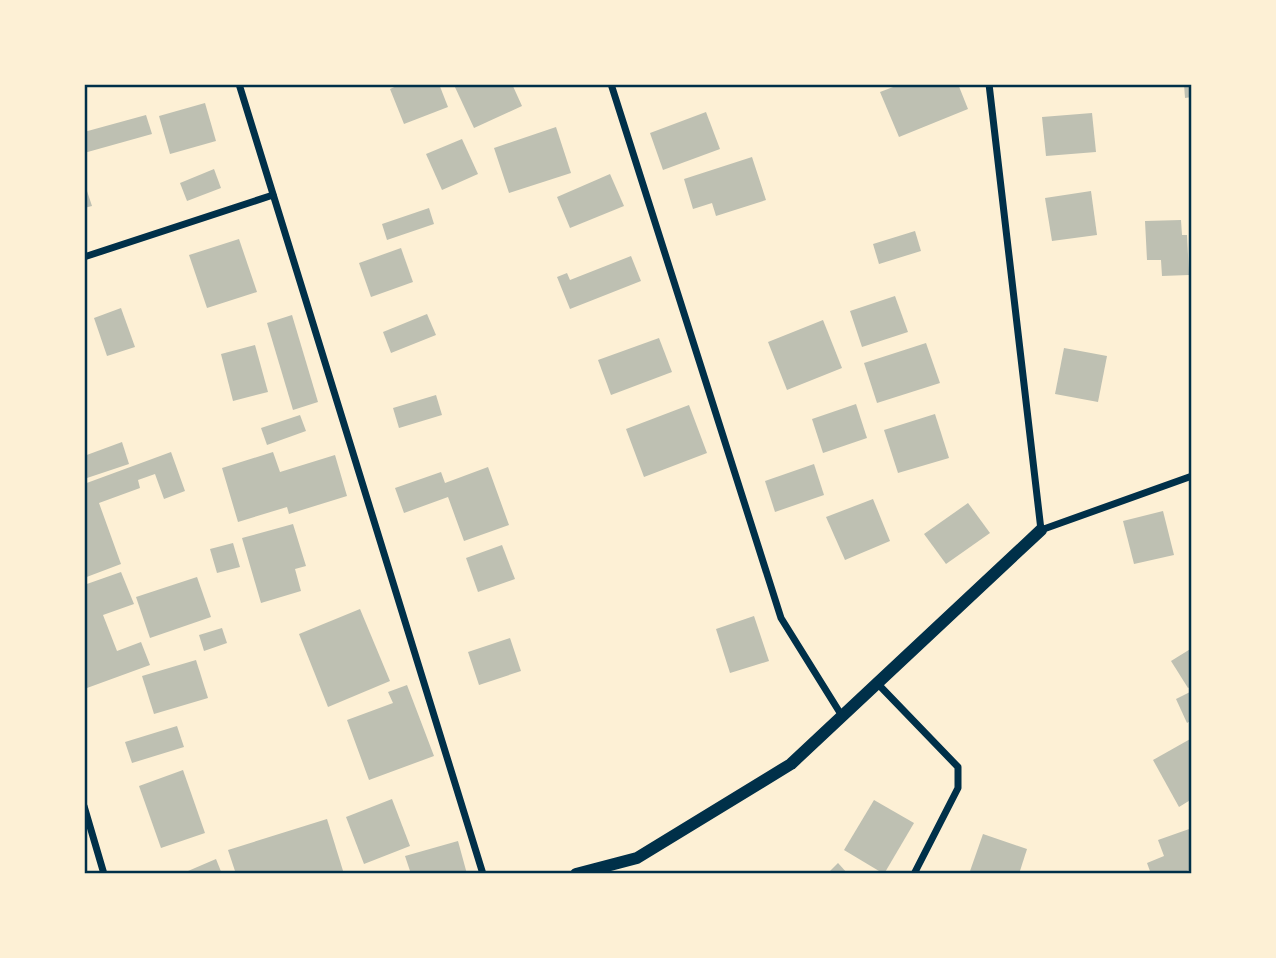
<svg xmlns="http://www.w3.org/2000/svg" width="1276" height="958" font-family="'Libre Baskerville',serif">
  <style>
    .building { fill: #bec0b2 }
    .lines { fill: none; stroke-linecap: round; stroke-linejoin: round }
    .minor { stroke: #003049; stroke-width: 7 }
    .tertiary { stroke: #003049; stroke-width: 12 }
    .neatline { fill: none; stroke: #003049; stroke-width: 2.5 }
  </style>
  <rect width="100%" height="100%" fill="#fdf0d5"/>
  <g class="building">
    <path d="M 401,84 L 439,84 L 448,107 L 404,124 L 390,89 Z"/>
    <path d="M 457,84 L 512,84 L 522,106 L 474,128 L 454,85 Z"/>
    <path d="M 901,84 L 958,84 L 968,109 L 899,137 L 880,92 Z"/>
    <path d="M 1184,84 L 1192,84 L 1192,97 L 1185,98 Z"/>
    <path d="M 205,103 L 216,141 L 170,154 L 159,116 Z"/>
    <path d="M 706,112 L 720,149 L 663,170 L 650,133 Z"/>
    <path d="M 1092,113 L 1096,152 L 1046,156 L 1042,117 Z"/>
    <path d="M 146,115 L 152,134 L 84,153 L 84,132 Z"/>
    <path d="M 556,127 L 571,173 L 509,193 L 494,148 Z"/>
    <path d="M 462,139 L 478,174 L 442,190 L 426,154 Z"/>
    <path d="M 752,157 L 766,200 L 716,216 L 712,203 L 693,209 L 684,179 Z"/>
    <path d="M 214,169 L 221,188 L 187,201 L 180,183 Z"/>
    <path d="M 610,174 L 624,206 L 570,228 L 557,197 Z"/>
    <path d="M 84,182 L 92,206 L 84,208 Z"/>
    <path d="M 1091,191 L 1097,235 L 1052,241 L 1045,198 Z"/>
    <path d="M 429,208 L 434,224 L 387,240 L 382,224 Z"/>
    <path d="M 1181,220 L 1182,235 L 1187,235 L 1189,275 L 1162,276 L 1161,260 L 1147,260 L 1145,221 Z"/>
    <path d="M 915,231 L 921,251 L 879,264 L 873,244 Z"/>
    <path d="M 239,239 L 257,292 L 207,308 L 189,255 Z"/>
    <path d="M 401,248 L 413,282 L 371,297 L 359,263 Z"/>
    <path d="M 631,256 L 641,281 L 570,309 L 557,277 L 567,273 L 570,280 Z"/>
    <path d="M 895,296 L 908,332 L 862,347 L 850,311 Z"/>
    <path d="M 121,308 L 135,347 L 107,356 L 94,318 Z"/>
    <path d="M 427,314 L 436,335 L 391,353 L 383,332 Z"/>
    <path d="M 292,315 L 318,402 L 293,410 L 267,323 Z"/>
    <path d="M 823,320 L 842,368 L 787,390 L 768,342 Z"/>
    <path d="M 659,338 L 672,372 L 611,395 L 598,360 Z"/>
    <path d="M 926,343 L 940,383 L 877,403 L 864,363 Z"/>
    <path d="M 255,345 L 268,392 L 233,401 L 221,354 Z"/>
    <path d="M 1064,348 L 1107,356 L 1098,402 L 1055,394 Z"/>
    <path d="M 436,395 L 442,415 L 399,428 L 393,408 Z"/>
    <path d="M 856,404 L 867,438 L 823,453 L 812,419 Z"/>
    <path d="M 689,405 L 707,453 L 644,477 L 626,429 Z"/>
    <path d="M 935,414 L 949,458 L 898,473 L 884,430 Z"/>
    <path d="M 300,415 L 306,431 L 267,445 L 261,428 Z"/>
    <path d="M 122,442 L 129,464 L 84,479 L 84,456 Z"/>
    <path d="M 171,452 L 185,491 L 164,499 L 155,474 L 138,480 L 140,488 L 99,503 L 121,564 L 84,578 L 84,484 Z"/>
    <path d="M 273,452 L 280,472 L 335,455 L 347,496 L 289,514 L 287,507 L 238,522 L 222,468 Z"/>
    <path d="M 814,464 L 824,495 L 775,512 L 765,481 Z"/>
    <path d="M 488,467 L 509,525 L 464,541 L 448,497 L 404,513 L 395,488 L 441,472 L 445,483 Z"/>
    <path d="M 873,499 L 890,541 L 845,560 L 826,517 Z"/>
    <path d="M 968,503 L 990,533 L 946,564 L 924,534 Z"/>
    <path d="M 1163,511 L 1174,555 L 1134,564 L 1123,521 Z"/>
    <path d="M 293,524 L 306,566 L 295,569 L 301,591 L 261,603 L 242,538 Z"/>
    <path d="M 233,543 L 240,567 L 217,573 L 210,549 Z"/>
    <path d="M 502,545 L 515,579 L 478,592 L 466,558 Z"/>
    <path d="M 121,572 L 134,604 L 103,615 L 117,651 L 141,642 L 150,665 L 87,688 L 84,679 L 84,585 Z"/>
    <path d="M 197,577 L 211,617 L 150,638 L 136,597 Z"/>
    <path d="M 360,609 L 390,681 L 328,707 L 299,634 Z"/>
    <path d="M 754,616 L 769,661 L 730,673 L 716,629 Z"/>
    <path d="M 222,628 L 227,643 L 204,651 L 199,635 Z"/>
    <path d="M 510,638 L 521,671 L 479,685 L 468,652 Z"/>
    <path d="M 1192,648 L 1192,686 L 1188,688 L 1171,661 Z"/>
    <path d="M 196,660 L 208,698 L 154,714 L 142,676 Z"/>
    <path d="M 407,685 L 434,756 L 369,780 L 347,720 L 393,703 L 388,692 Z"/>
    <path d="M 1192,691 L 1192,720 L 1187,723 L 1176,699 Z"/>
    <path d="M 177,726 L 184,747 L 132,763 L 125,742 Z"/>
    <path d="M 1192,738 L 1192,799 L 1179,807 L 1153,760 Z"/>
    <path d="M 183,770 L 205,833 L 161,848 L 139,786 Z"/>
    <path d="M 392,799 L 410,846 L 364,864 L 346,817 Z"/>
    <path d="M 874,800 L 914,823 L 884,874 L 844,850 Z"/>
    <path d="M 327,819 L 344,874 L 236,874 L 228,850 Z"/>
    <path d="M 1192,828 L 1192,869 L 1179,874 L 1151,874 L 1147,863 L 1164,856 L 1158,840 Z"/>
    <path d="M 983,834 L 1027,849 L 1019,874 L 969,874 Z"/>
    <path d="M 458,841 L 467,874 L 411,874 L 405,856 Z"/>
    <path d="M 216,859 L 222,874 L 181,874 Z"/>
    <path d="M 838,863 L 848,874 L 827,874 Z"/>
  </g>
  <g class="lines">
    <g class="minor">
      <path d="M 239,84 L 483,874"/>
      <path d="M 611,84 L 781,618 L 842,716"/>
      <path d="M 989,84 L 1041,530 L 1192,476"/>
      <path d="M 84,257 L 273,195"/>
      <path d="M 877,683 L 958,767 L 958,788 L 914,874"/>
      <path d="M 84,806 L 104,874"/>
    </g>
    <path class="tertiary" d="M 576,874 L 637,858 L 791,764 L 1041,530"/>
  </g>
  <rect width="1276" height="958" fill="none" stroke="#fdf0d5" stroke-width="172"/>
  <rect x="86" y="86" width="1104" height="786" class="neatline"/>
</svg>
